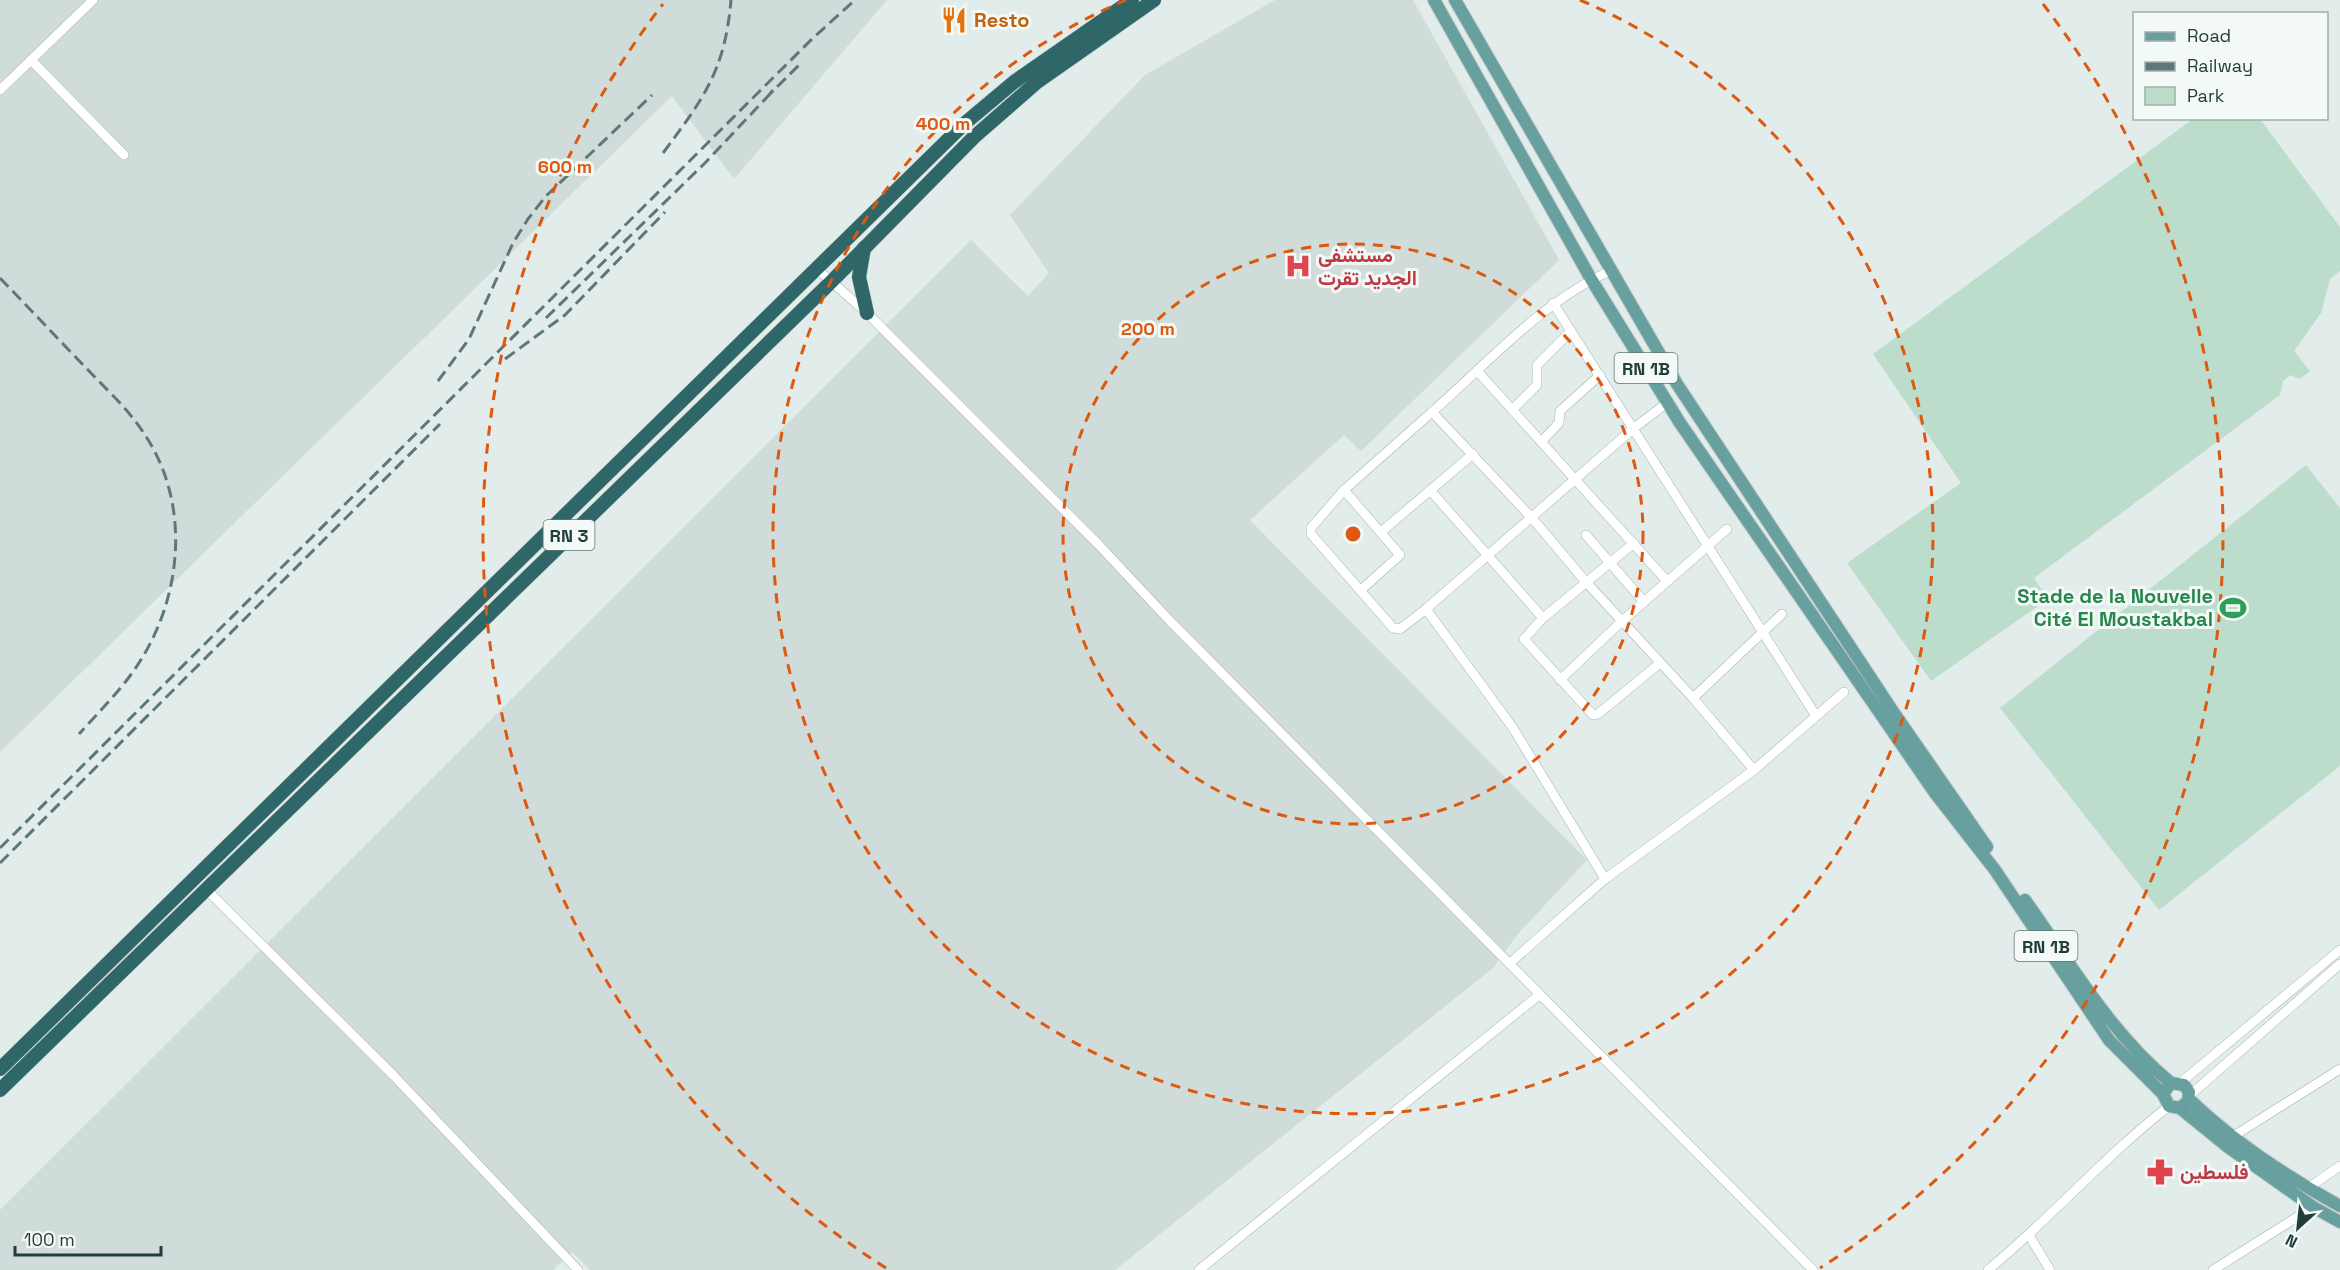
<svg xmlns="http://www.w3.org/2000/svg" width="2340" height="1270" font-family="'Space Grotesk',Vazirmatn,sans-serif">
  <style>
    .built { fill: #d0dcd9 }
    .green { fill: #bcddcc }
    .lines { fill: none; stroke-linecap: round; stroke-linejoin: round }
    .minor-casing { stroke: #a5b4b2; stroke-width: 10 }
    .major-casing { stroke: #c1c9c8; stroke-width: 14 }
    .highway-casing { stroke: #c1c9c8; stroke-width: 15 }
    .minor { stroke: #fff; stroke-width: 9 }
    .major { stroke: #68a09f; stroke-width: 12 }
    .highway { stroke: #2f6768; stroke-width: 14 }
    .rail { stroke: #5d7877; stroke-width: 3; stroke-dasharray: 12 6; stroke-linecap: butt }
    .ring { fill: none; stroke: #de580e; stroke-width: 3; stroke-dasharray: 10 8 }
    .labels { text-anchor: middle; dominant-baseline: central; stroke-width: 6; stroke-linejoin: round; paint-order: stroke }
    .shield { fill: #f3f9f7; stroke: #617574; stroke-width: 1.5 }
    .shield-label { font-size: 18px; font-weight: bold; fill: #233d3c }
    .food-label { font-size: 20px; font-weight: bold; fill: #c56008; stroke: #f3f9f7; text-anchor: start }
    .health-label { font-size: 20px; font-weight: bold; fill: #be3a42; stroke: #f3f9f7; text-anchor: start }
    .leisure-label { font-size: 20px; font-weight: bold; fill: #27864d; stroke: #f3f9f7; text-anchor: end }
    .centre { fill: #de580e; stroke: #f3f9f7; stroke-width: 3 }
    .ring-label { font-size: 18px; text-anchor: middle; font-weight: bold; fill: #de580e; stroke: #f3f9f7; stroke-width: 6; stroke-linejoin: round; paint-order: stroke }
  </style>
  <rect width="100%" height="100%" fill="#e2ecea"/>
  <g class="built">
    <path d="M 0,0 L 887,0 L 734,179 L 672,96 L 0,752 Z"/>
    <path d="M 1275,0 L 1413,0 L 1559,260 L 1361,451 L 1344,435 L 1250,520 L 1587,860 L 1517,935 L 1493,968 L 1115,1270 L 590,1270 L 572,1252 L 553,1270 L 0,1270 L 0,1210 L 971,240 L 1028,296 L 1049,273 L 1010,215 L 1145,75 Z"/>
  </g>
  <g class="green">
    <path d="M 2193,119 L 2260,119 L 2340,227 L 2340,271 L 2330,279 L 2321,313 L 2294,351 L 2310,371 L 2300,379 L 2290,375 L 2283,381 L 2280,395 L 2034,578 L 2048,599 L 1931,681 L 1847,563 L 1961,483 L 1873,354 Z"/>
    <path d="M 2306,465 L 2340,508 L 2340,766 L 2159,910 L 2000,708 Z"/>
  </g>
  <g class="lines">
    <g class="minor-casing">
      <g id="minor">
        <path d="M 31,60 L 124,155"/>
        <path d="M 0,90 L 93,0"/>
        <path d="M 816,268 L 867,313 L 1098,544 L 1170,621 L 1813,1270"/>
        <path d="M 1612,270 C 1542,301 1489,362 1432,412 L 1532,518 L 1586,582 L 1693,698 L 1754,770 L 1844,692"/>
        <path d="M 1553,303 L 1816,716"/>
        <path d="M 1478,372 L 1667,581"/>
        <path d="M 1513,409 L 1537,385 L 1537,365 L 1571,331"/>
        <path d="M 1542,441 L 1559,423 L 1560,411 L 1600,375"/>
        <path d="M 1344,490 L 1400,555 L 1361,590"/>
        <path d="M 1430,490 L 1543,618"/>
        <path d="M 1381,532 L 1473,454"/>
        <path d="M 1586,535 L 1644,602"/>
        <path d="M 1634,543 L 1543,618 L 1524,639 L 1593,715 L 1598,714 L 1660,663"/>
        <path d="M 1426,609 L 1400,629 L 1393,628 L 1311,534 L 1311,528 L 1344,490 L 1432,412"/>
        <path d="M 1560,680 L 1621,622 L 1727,529"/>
        <path d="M 1693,698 L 1782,614"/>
        <path d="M 1605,879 L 1513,728 L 1426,609 L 1634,428 L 1667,403"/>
        <path d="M 205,888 L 394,1076 L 578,1270"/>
        <path d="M 1510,963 L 1605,879 L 1754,770"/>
        <path d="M 2180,1083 L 2340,950"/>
        <path d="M 2189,1096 L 2340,964"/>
        <path d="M 2232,1137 L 2340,1069"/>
        <path d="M 2308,1188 L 2340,1166"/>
        <path d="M 2029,1235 L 2050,1270"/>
        <path d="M 1199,1270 L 1539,995"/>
        <path d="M 1988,1270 C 2051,1218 2105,1156 2169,1106"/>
        <path d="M 2213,1270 L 2313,1207"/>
      </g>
    </g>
    <g class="major-casing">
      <g id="major">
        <path d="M 1434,0 L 1591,279 L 1680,423 L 1935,793 L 1995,870 L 2109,1040 L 2163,1094"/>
        <path d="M 1455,0 L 1677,384 L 1894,713 L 1987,847"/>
        <path d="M 2025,900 C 2070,963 2111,1034 2171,1083"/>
        <path d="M 2189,1099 C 2234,1142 2285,1176 2340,1206"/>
        <path d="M 2180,1108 L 2188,1101 L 2189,1092 L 2184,1085 L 2171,1083 L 2163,1094 L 2169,1106 L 2180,1108 L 2228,1147 L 2313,1207 L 2340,1222"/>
      </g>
    </g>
    <g class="highway-casing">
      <g id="highway">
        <path d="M 864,248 L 859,277 L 867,313"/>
        <path d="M 0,1069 L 964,124 L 1014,82 L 1132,0"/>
        <path d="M 0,1090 L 831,282 L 974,137 L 1037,82 L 1154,0"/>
      </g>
    </g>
    <use href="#minor" class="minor"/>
    <use href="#major" class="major"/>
    <use href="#highway" class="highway"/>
    <g class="rail">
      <path d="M 773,90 L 769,95 L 800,64"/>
      <path d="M 663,153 C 704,98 725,70 731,0"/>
      <path d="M 0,278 C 30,309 59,340 89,371 C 107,390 128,409 143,432 C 192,503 183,599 135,669 C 119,692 98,713 79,734"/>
      <path d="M 546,318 L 705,163 L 769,95"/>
      <path d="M 505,359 L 565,315 L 665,212"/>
      <path d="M 438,381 L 469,339 L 513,243 L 528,219 L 546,196 L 652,95"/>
      <path d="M 0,848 L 813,38 L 855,0"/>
      <path d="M 0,863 L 440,424"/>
    </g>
  </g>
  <g class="ring">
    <circle cx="1353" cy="534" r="290"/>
    <path d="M1580 0A580 580 0 1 1 1126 0"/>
    <path d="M886 1268A870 870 0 0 1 663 4M2043 4A870 870 0 0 1 1820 1268"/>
  </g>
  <defs>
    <g id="restaurant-bare" transform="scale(2.07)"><path d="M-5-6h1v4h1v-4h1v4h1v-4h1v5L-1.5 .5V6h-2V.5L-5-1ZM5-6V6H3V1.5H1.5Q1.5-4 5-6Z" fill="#e8710a" stroke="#f3f9f7" stroke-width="2.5" paint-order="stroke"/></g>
    <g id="hospital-bare" transform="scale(2.07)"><path d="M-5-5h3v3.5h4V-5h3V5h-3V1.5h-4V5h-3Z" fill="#e0444e" stroke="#f3f9f7" stroke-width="2.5" paint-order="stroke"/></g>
    <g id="stadium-bare" transform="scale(2.07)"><path d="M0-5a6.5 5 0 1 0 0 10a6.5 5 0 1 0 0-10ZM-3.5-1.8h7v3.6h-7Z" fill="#2e9e5b" stroke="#f3f9f7" stroke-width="2.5" paint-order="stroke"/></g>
    <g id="pharmacy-bare" transform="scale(2.07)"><path d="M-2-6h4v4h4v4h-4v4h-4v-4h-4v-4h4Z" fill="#e0444e" stroke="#f3f9f7" stroke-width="2.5" paint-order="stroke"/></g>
  </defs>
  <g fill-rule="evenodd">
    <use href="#restaurant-bare" x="954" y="20"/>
    <use href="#hospital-bare" x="1298" y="266"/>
    <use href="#stadium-bare" x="2233" y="608"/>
    <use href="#pharmacy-bare" x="2160" y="1172"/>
  </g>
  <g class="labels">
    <g class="shield">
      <rect x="1614.5" y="353" width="63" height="30" rx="4.5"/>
      <rect x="543.5" y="520" width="51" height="30" rx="4.5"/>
      <rect x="2014.5" y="931" width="63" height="30" rx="4.5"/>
    </g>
    <g class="shield-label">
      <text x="1646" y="368">RN 1B</text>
      <text x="569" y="535">RN 3</text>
      <text x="2046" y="946">RN 1B</text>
    </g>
    <g class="food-label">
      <text x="974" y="20">Resto</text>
    </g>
    <g class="health-label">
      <text x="1318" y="255">مستشفى<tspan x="1318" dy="23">الجديد تقرت</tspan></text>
      <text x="2180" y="1172">فلسطين</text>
    </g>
    <g class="leisure-label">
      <text x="2213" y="596">Stade de la Nouvelle<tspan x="2213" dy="23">Cité El Moustakbal</tspan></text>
    </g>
  </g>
  <circle cx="1353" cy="534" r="9" class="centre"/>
  <g class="ring-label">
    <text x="943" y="130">400 m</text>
    <text x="565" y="173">600 m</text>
    <text x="1148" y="335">200 m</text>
  </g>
  <rect x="2133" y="12" width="195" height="108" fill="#f3f9f7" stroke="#a0aeac" stroke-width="1.5"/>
  <rect x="2145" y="32" width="30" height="9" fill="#68a09f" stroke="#a0aeac" stroke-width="1.5"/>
  <text x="2187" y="42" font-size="18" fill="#233d3c">Road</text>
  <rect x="2145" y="62" width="30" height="9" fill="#5d7877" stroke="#a0aeac" stroke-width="1.5"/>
  <text x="2187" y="72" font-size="18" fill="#233d3c">Railway</text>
  <rect x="2145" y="87" width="30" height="18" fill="#bcddcc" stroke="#a0aeac" stroke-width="1.5"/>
  <text x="2187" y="102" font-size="18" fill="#233d3c">Park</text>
  <g transform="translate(2298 1228) rotate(207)" stroke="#f3f9f7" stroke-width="4.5" paint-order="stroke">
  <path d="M0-4.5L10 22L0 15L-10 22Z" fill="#233d3c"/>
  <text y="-9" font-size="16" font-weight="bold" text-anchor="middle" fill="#233d3c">N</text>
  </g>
  <path d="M15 1246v9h146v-9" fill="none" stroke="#233d3c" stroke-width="3"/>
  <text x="24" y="1246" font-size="18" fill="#233d3c" stroke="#f3f9f7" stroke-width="4.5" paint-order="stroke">100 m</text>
</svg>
